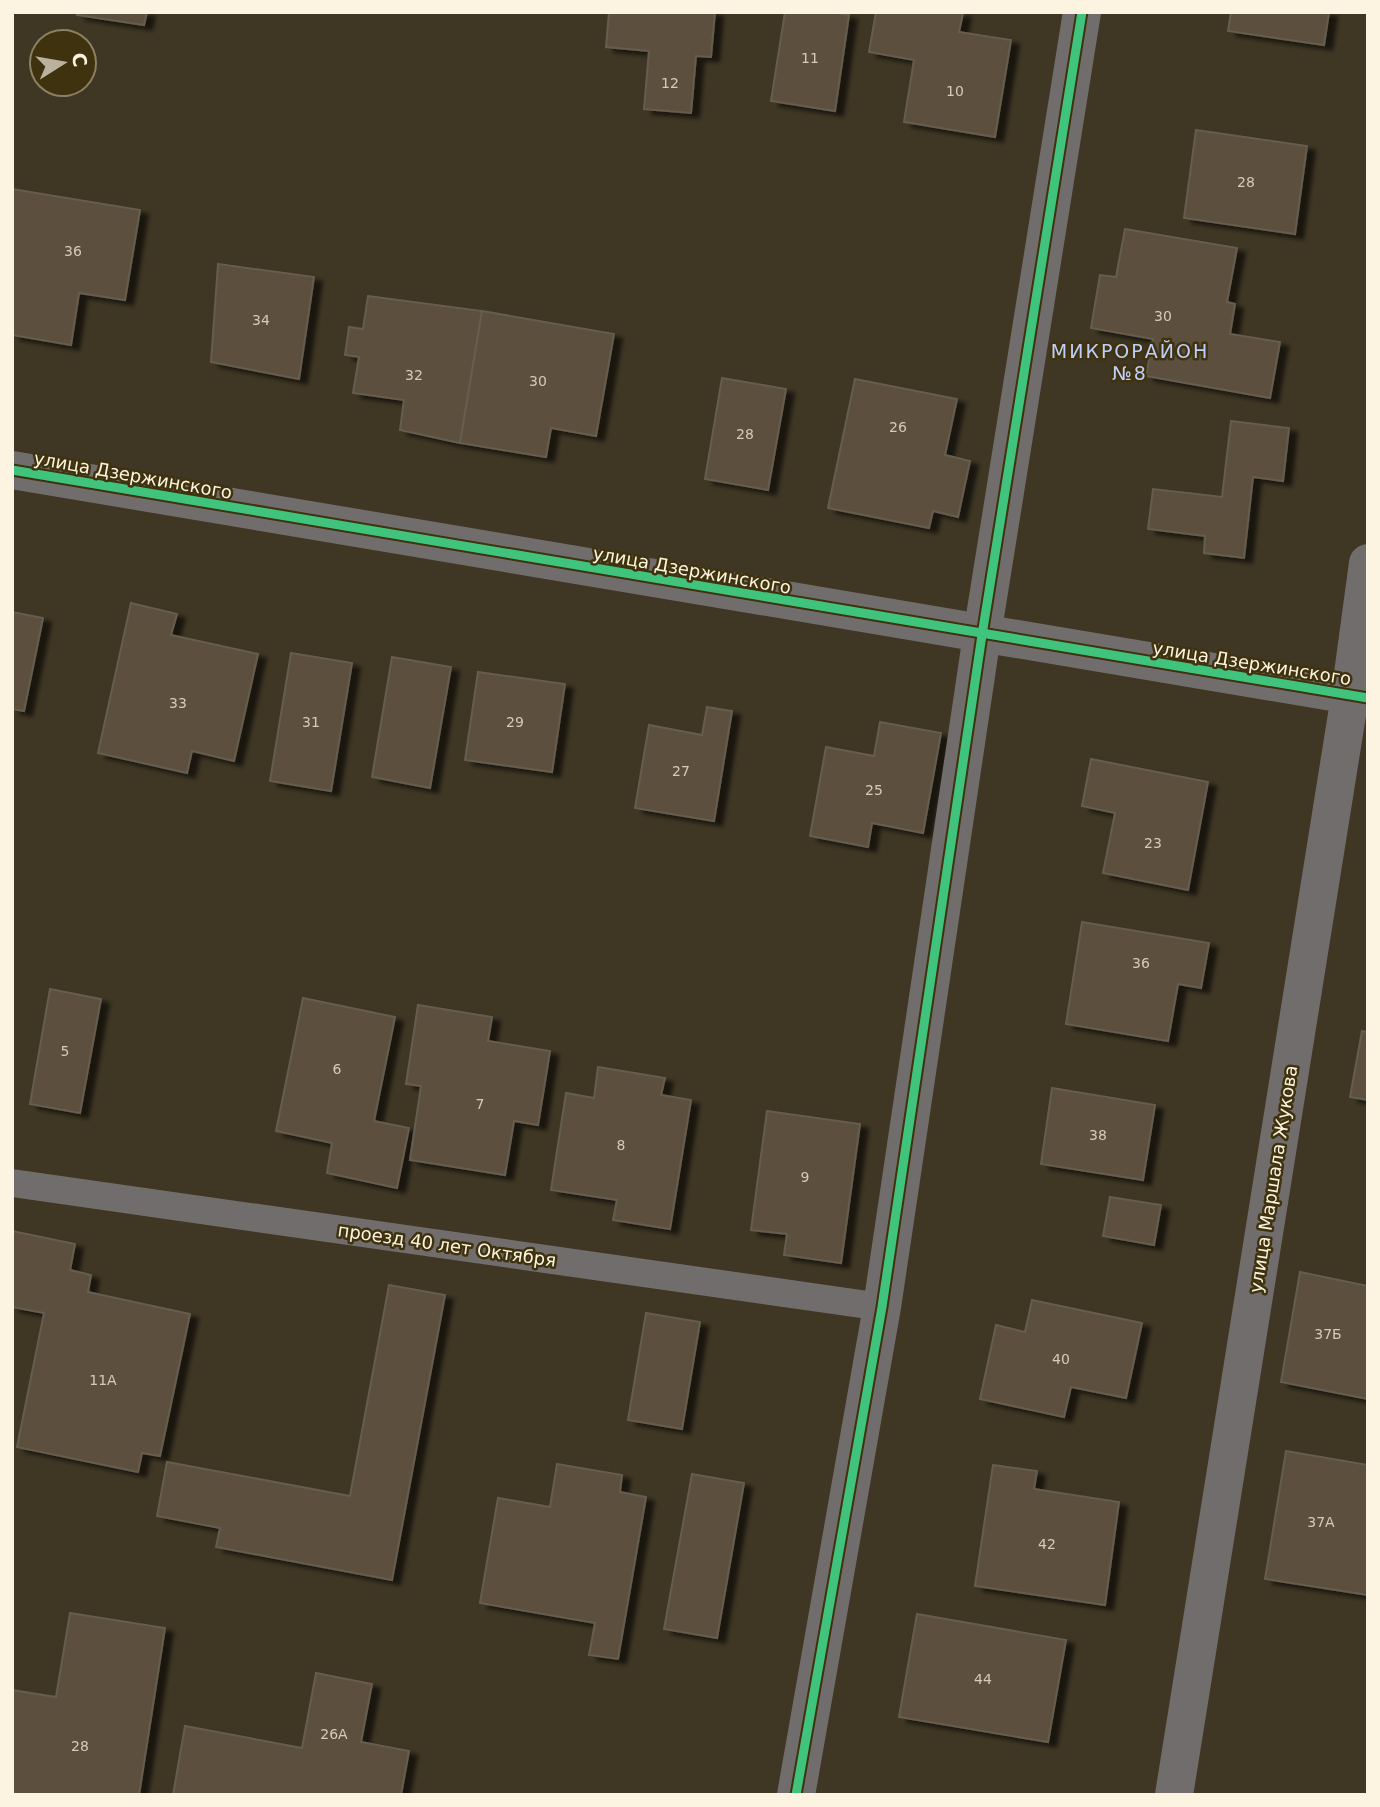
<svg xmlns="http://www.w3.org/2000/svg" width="1380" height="1807" font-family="'DejaVu Sans',sans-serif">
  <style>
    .building { fill: #5b503e; stroke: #665d4f; stroke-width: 2; filter: url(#shadow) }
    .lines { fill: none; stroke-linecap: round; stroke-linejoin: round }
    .lane { stroke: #726d6d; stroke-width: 28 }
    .street { stroke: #726d6d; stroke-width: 38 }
    .cycleway-casing { stroke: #3f320e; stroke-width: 13 }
    .cycleway { stroke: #40c37c; stroke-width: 9 }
    .labels { text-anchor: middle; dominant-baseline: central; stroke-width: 5; stroke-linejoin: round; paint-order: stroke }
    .number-label { font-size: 14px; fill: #d4cbb8 }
    .street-label { font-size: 18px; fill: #fcf4e0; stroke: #3f320e }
    .neighbourhood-label { font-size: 19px; letter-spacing: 2px; fill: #c0cff9; stroke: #3f320e }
  </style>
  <defs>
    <filter id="shadow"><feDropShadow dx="8" dy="4.5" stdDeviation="2" flood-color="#0009"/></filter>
  </defs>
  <rect width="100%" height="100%" fill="#3f3724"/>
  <g class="building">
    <path d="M 78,12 L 147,12 L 144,25 L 77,15 Z"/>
    <path d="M 609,12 L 715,12 L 711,57 L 696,56 L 691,113 L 644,109 L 649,51 L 606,47 Z"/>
    <path d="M 785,12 L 831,12 L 849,15 L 835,111 L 771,101 Z"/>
    <path d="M 876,12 L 963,13 L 959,32 L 1011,40 L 995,137 L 904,122 L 914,60 L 869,52 Z"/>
    <path d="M 1231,12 L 1329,12 L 1324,45 L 1228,31 Z"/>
    <path d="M 1196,130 L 1307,146 L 1295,234 L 1184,218 Z"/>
    <path d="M 12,189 L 140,210 L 125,300 L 79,293 L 71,345 L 12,335 Z"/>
    <path d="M 1125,229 L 1237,248 L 1227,302 L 1235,304 L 1230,334 L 1280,342 L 1270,398 L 1146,376 L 1153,339 L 1091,328 L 1100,275 L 1116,277 Z"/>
    <path d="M 218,264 L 314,277 L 299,379 L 211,362 Z"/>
    <path d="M 368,296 L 482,311 L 460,443 L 400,430 L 404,400 L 353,393 L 359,357 L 345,355 L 349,327 L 363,329 Z"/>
    <path d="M 482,311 L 614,334 L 596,436 L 551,428 L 546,457 L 460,443 Z"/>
    <path d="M 722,378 L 786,389 L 768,490 L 705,479 Z"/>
    <path d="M 855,379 L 957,399 L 945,455 L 970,461 L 958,517 L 933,511 L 929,528 L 828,508 Z"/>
    <path d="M 1231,421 L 1289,428 L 1283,481 L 1253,477 L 1244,558 L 1204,553 L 1205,536 L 1148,529 L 1153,489 L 1222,497 Z"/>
    <path d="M 131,603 L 177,614 L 171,635 L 258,654 L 234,761 L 192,751 L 187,773 L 98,753 Z"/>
    <path d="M 12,612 L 43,618 L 24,711 L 12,709 Z"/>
    <path d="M 291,653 L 352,663 L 331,791 L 270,781 Z"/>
    <path d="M 392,657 L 451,667 L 430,788 L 372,777 Z"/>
    <path d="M 478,672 L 565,684 L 552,772 L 465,760 Z"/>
    <path d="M 707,707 L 732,711 L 714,821 L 635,808 L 649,725 L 702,735 Z"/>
    <path d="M 880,722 L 941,733 L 923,833 L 872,823 L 868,847 L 810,836 L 826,747 L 874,756 Z"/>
    <path d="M 1091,759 L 1208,782 L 1188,890 L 1103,873 L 1115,813 L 1082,806 Z"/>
    <path d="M 1082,922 L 1209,943 L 1201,988 L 1178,984 L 1168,1041 L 1066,1024 Z"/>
    <path d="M 50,989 L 101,999 L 80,1113 L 30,1104 Z"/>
    <path d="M 303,998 L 395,1017 L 374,1121 L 409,1128 L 397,1188 L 327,1173 L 332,1143 L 276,1131 Z"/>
    <path d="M 418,1005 L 492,1017 L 488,1041 L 550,1051 L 538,1125 L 514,1121 L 505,1175 L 410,1160 L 421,1086 L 406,1084 Z"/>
    <path d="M 1362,1031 L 1368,1032 L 1368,1100 L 1350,1097 Z"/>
    <path d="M 598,1067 L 665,1078 L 661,1095 L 691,1100 L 670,1229 L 613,1220 L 617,1200 L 551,1190 L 566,1093 L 594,1098 Z"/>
    <path d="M 1052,1088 L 1155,1105 L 1143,1180 L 1041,1164 Z"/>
    <path d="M 767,1111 L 860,1124 L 841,1263 L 784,1255 L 787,1234 L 751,1230 Z"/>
    <path d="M 1110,1197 L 1161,1205 L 1154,1245 L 1103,1236 Z"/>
    <path d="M 12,1231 L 75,1244 L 70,1270 L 91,1275 L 88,1292 L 190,1314 L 160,1456 L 142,1453 L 138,1472 L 17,1447 L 44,1313 L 12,1307 Z"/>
    <path d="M 1300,1272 L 1368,1286 L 1368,1399 L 1281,1382 Z"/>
    <path d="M 389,1285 L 445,1295 L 392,1580 L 216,1547 L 220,1528 L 157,1516 L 167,1462 L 350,1496 Z"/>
    <path d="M 1032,1300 L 1142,1323 L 1126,1398 L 1071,1387 L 1064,1417 L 980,1399 L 996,1325 L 1025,1332 Z"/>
    <path d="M 646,1313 L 700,1322 L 682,1429 L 628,1420 Z"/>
    <path d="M 1286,1451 L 1368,1465 L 1368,1595 L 1265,1579 Z"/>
    <path d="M 557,1464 L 622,1475 L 620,1492 L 646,1497 L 618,1659 L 589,1655 L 595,1623 L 480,1603 L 498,1498 L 550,1507 Z"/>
    <path d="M 993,1465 L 1037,1471 L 1034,1489 L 1119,1502 L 1105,1605 L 975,1586 Z"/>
    <path d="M 692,1474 L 744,1483 L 717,1638 L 664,1629 Z"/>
    <path d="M 70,1613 L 165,1628 L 139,1795 L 12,1795 L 12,1690 L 56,1697 Z"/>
    <path d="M 917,1614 L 1066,1640 L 1048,1742 L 899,1717 Z"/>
    <path d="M 316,1673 L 372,1684 L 361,1742 L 409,1751 L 401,1795 L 173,1795 L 185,1726 L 302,1748 Z"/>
  </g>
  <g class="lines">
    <path class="lane" d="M 12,1183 L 882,1307"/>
    <g class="street">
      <path d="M 12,470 L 1368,698"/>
      <path d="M 796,1795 L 882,1307 L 982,635 L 1082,12"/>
      <path d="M 1174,1795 L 1350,696 L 1368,563"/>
    </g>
    <g class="cycleway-casing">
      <g id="cycleway">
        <path d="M 12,470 L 1368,698"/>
        <path d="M 796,1795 L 882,1307 L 982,635 L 1082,12"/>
      </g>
    </g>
    <use href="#cycleway" class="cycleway"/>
  </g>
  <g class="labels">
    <g class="number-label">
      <text x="810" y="58">11</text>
      <text x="670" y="83">12</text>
      <text x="955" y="91">10</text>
      <text x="1246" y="182">28</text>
      <text x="73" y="251">36</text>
      <text x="1163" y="316">30</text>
      <text x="261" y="320">34</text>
      <text x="414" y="375">32</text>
      <text x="538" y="381">30</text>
      <text x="898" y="427">26</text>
      <text x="745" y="434">28</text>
      <text x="178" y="703">33</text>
      <text x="311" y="722">31</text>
      <text x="515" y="722">29</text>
      <text x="681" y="771">27</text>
      <text x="874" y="790">25</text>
      <text x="1153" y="843">23</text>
      <text x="1141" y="963">36</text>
      <text x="65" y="1051">5</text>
      <text x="337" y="1069">6</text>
      <text x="480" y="1104">7</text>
      <text x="1098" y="1135">38</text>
      <text x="621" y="1145">8</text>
      <text x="805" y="1177">9</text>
      <text x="1328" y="1334">37Б</text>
      <text x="1061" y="1359">40</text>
      <text x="103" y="1380">11А</text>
      <text x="1321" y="1522">37А</text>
      <text x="1047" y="1544">42</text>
      <text x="983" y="1679">44</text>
      <text x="334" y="1734">26А</text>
      <text x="80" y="1746">28</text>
    </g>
    <g class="street-label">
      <text transform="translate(133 475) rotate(10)">улица Дзержинского</text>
      <text transform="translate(692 570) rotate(10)">улица Дзержинского</text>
      <text transform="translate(1252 663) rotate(9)">улица Дзержинского</text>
      <text transform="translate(1273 1179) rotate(-81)">улица Маршала Жукова</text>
      <text transform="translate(447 1245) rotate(8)">проезд 40 лет Октября</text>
    </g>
    <g class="neighbourhood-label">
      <text x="1130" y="351">МИКРОРАЙОН<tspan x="1130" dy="22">№8</tspan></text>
    </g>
  </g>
  <rect width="1380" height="1807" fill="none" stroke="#fcf4e0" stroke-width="28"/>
  <g transform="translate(63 63) rotate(79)"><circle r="33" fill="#3f320e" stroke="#8b8062" stroke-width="2"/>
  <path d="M0-5L12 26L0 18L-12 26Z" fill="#bab29e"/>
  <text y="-10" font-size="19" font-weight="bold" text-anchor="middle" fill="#fcf4e0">С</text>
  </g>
</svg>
